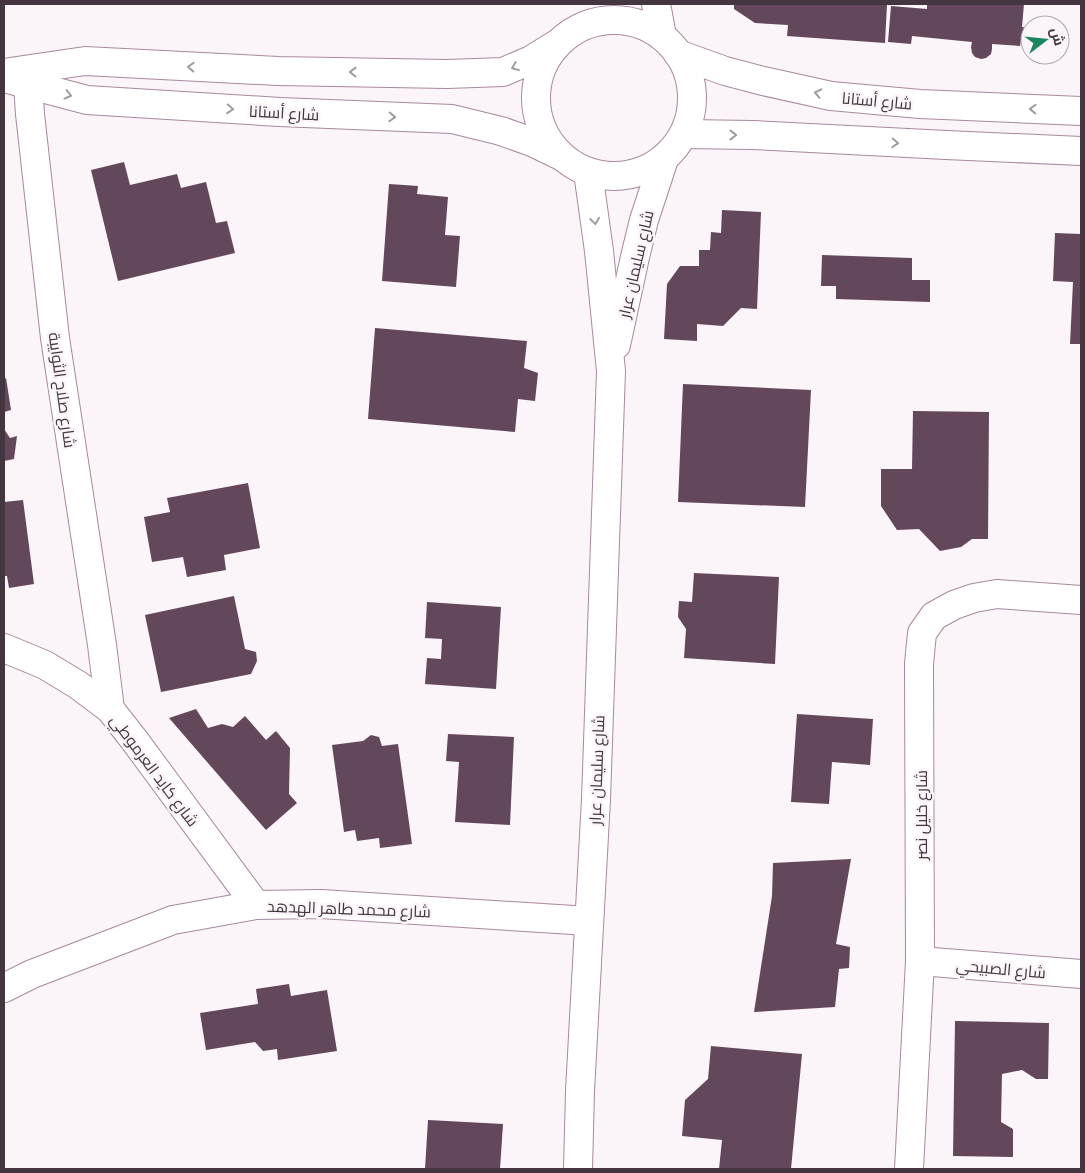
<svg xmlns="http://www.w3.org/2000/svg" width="1085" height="1173" font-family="'Exo 2',Cairo,sans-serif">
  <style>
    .building { fill: #63475b }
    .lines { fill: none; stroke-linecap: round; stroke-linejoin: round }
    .minor-casing { stroke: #a7899f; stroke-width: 30 }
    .tertiary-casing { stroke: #a7899f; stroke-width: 30 }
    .minor { stroke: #fff; stroke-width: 28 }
    .tertiary { stroke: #fff; stroke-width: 28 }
    .oneway { stroke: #a19aa0 }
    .labels { text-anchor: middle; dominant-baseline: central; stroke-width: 5; stroke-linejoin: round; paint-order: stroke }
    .street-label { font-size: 16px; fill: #433640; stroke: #fbf4f9 }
  </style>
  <rect width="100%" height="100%" fill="#fbf4f9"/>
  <g class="building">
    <path d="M 734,4 L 818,5 L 819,4 L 887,4 L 885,43 L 787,36 L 788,25 L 755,23 L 734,9 Z"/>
    <path d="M 927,4 L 1024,4 L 1022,27 L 1030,28 L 1030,41 L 1021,40 L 1020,46 L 992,44 L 992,49 L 991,54 L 986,58 L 981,59 L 975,57 L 972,53 L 971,47 L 972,42 L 912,36 L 911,44 L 888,42 L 891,6 L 927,9 Z"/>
    <path d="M 124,162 L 130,185 L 177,174 L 181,188 L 206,182 L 216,223 L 227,221 L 235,253 L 118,281 L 91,170 Z"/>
    <path d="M 389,184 L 418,186 L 417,194 L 448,197 L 445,235 L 460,236 L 456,287 L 382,281 Z"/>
    <path d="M 722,210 L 761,212 L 757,309 L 741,308 L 723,326 L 697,324 L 697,341 L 664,339 L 667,284 L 680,266 L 699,266 L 699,250 L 710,250 L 711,232 L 721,233 Z"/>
    <path d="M 1055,233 L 1081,234 L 1081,344 L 1070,344 L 1073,282 L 1053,281 Z"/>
    <path d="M 822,255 L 912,258 L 912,280 L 930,280 L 930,302 L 836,299 L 836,286 L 821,286 Z"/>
    <path d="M 375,328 L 527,341 L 524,368 L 538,373 L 535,401 L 518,399 L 515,432 L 368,419 Z"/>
    <path d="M 6,378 L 11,410 L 4,412 L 4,379 Z"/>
    <path d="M 683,384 L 811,390 L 805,507 L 678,502 Z"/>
    <path d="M 913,411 L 989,412 L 988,539 L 972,539 L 961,547 L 940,551 L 919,529 L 897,530 L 881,506 L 881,469 L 912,469 Z"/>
    <path d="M 4,429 L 10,438 L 17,436 L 14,459 L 4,461 Z"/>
    <path d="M 248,483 L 260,548 L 224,555 L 226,570 L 187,577 L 183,557 L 152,562 L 144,517 L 170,512 L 167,498 Z"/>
    <path d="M 23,500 L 34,584 L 9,588 L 7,576 L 4,576 L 4,502 Z"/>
    <path d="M 694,573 L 779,577 L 775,664 L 684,658 L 686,629 L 678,617 L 679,601 L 692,602 Z"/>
    <path d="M 234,596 L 245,649 L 256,652 L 257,661 L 251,674 L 161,692 L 145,615 Z"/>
    <path d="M 427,602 L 501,607 L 496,689 L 425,684 L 427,658 L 441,659 L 442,639 L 425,638 Z"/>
    <path d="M 196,709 L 208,728 L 222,724 L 233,727 L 245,716 L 266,740 L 276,731 L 290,748 L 289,794 L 297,803 L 266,830 L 169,718 Z"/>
    <path d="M 797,714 L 873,719 L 870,765 L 832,762 L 829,804 L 791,802 Z"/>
    <path d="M 448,734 L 514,737 L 510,825 L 455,822 L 459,762 L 446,761 Z"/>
    <path d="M 371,735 L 379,737 L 382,746 L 398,744 L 412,844 L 380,848 L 379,838 L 357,841 L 355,830 L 344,832 L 332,745 L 363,741 Z"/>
    <path d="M 851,859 L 836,944 L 850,947 L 849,968 L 839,969 L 835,1007 L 754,1012 L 772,896 L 773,863 Z"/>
    <path d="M 289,984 L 291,996 L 327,990 L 337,1051 L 278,1060 L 277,1049 L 263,1051 L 255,1042 L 206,1050 L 200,1013 L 258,1004 L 256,989 Z"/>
    <path d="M 955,1021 L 1049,1023 L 1048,1079 L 1036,1079 L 1022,1070 L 1002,1074 L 1001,1122 L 1013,1129 L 1013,1157 L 953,1156 Z"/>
    <path d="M 711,1046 L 802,1054 L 791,1169 L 719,1169 L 722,1140 L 682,1136 L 685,1100 L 708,1079 Z"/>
    <path d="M 428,1120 L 503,1124 L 500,1169 L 425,1169 Z"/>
  </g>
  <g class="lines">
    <g class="minor-casing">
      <g id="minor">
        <path d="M 656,4 L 662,36"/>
        <circle cx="614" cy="98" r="78"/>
        <path d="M 27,70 L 30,114 L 55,338 L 102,645 L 110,709"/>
        <path d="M 10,72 L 85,61 L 278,71 L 447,74 L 503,72 L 531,60 L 557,44"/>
        <path d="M 4,78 L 87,100 L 280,112 L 452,119 L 501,131 L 532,142 L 561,156"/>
        <path d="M 616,345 L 635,257 L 644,220 L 664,159"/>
        <path d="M 4,648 L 45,665 L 78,685 L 110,709 L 135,741 L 256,905"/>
        <path d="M 920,961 L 1081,974"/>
        <path d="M 4,988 L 32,974 L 173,920 L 256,905 L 321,904 L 589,921"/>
        <path d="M 578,1169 L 580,1091 L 596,799 L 611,371 L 599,251 L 588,172"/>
        <path d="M 909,1169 L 920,961 L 919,664 L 922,633 L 934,616 L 954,605 L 974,598 L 997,594 L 1081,600"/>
      </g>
    </g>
    <g class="tertiary-casing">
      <g id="tertiary">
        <path d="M 678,54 L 725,71 L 763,81 L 831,96 L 920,104 L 1081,111"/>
        <path d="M 684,134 L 753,135 L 946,145 L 1081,151"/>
      </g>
    </g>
    <use href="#minor" class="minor"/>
    <use href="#tertiary" class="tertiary"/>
  </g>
  <defs><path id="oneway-chevron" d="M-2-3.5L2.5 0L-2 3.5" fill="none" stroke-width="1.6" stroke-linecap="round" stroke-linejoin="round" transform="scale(1.25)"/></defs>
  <g class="oneway">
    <use href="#oneway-chevron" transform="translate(191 67) rotate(-177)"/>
    <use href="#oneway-chevron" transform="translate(515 67) rotate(158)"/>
    <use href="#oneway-chevron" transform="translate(353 72) rotate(-179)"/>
    <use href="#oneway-chevron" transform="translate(818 93) rotate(-167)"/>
    <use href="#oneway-chevron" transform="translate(68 95) rotate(14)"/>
    <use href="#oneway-chevron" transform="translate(230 109) rotate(4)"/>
    <use href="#oneway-chevron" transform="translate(1033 109) rotate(-178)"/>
    <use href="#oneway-chevron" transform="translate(392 117) rotate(2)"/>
    <use href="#oneway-chevron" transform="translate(733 135)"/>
    <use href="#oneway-chevron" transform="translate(895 143) rotate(3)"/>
    <use href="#oneway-chevron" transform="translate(595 221) rotate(82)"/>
  </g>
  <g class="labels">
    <g class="street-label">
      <text transform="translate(877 100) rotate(5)">شارع أستانا</text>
      <text transform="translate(284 112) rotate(3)">شارع أستانا</text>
      <text transform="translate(635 264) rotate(-77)">شارع سليمان عرار</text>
      <text transform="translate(63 390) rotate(82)">شارع صلاح الثوايبة</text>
      <text transform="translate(155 770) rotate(53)">شارع كايد العرموطي</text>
      <text transform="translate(596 770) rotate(-88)">شارع سليمان عرار</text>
      <text transform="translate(920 815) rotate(-90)">شارع خليل نصر</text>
      <text transform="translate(349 908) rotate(2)">شارع محمد طاهر الهدهد</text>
      <text transform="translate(1001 968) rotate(5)">شارع الصبيحي</text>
    </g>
  </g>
  <rect width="1085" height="1173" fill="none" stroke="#433640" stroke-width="10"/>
  <g transform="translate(1045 40) rotate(74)"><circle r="24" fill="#fbf4f9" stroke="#b1a8af"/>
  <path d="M0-4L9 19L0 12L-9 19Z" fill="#1d8460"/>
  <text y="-8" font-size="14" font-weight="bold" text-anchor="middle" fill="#433640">ش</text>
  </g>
</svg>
